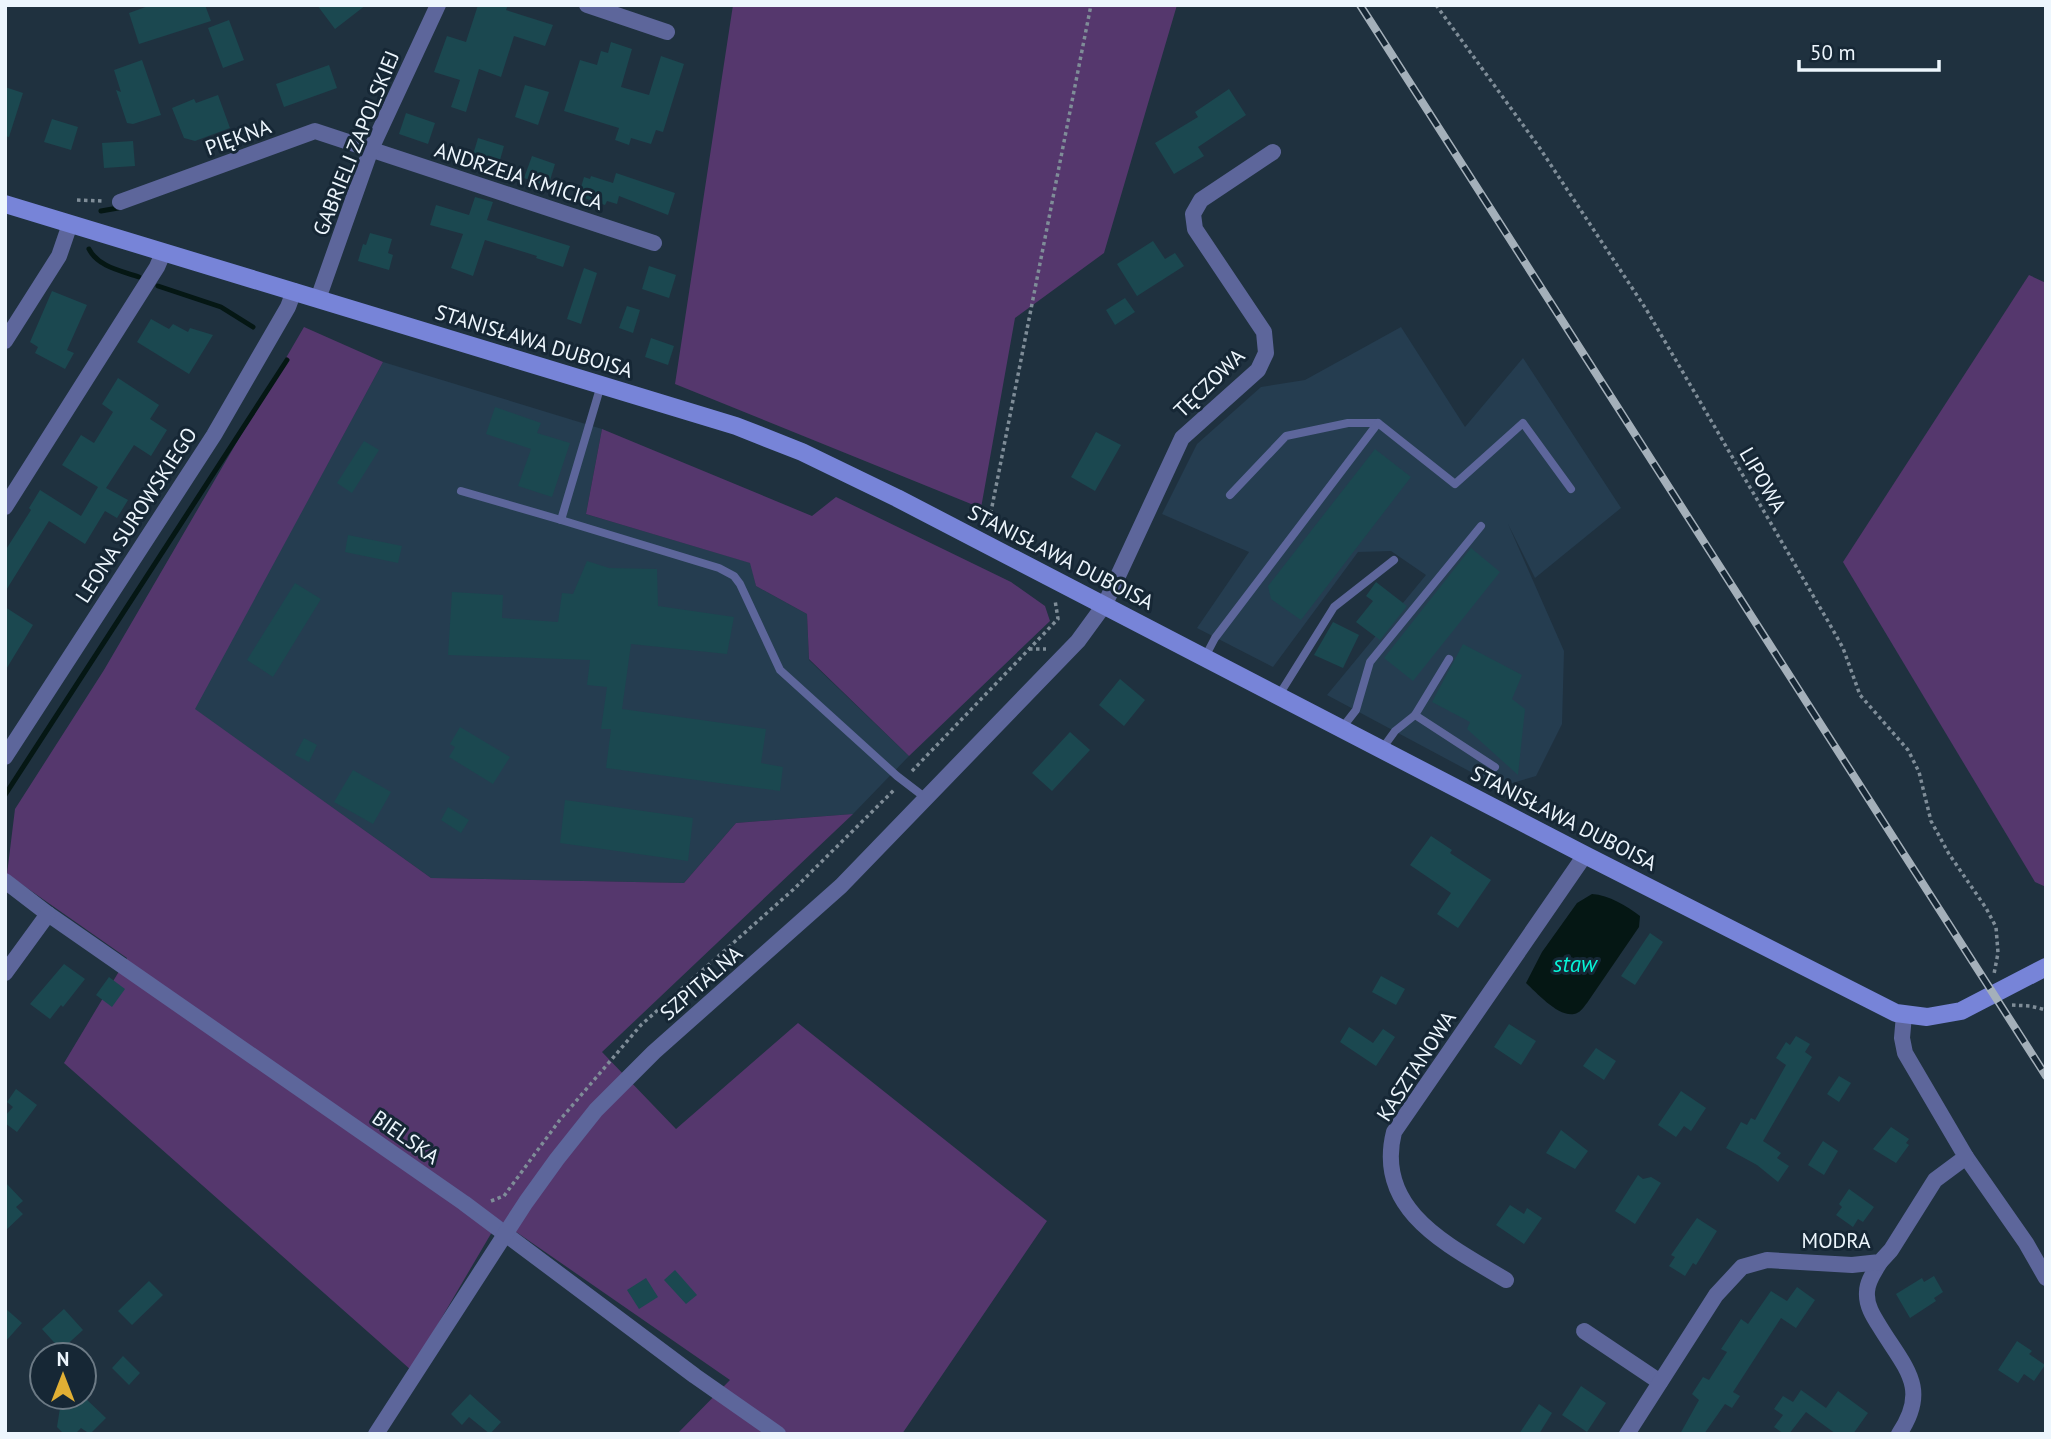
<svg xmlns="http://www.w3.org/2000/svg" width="2051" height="1439" font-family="'PT Sans',sans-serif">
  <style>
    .built { fill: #253d50 }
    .green { fill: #55376d }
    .water { fill: #051714 }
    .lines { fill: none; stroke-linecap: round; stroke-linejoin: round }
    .stream { stroke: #051714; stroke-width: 5 }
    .building { fill: #1b4850 }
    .path { stroke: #7f8d98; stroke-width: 3.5; stroke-dasharray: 3.5 3.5; stroke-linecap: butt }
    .lane { stroke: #5d669b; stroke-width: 8 }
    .street { stroke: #5d669b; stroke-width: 16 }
    .secondary { stroke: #7784d8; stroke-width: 18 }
    .rail-casing { stroke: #a4b0ba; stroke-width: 8 }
    .rail { stroke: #162735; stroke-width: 5; stroke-dasharray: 16; stroke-linecap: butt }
    .labels { text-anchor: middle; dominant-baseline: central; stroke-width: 6; stroke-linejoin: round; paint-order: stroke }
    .street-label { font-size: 21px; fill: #edf6fd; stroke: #162735 }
    .water-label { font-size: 23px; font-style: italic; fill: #07f4d7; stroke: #162735 }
  </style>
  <rect width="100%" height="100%" fill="#1f313f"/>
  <g class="built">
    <path d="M 1401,327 L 1465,427 L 1523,358 L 1621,508 L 1535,578 L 1508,524 L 1564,651 L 1562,724 L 1536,776 L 1499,787 L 1327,695 L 1426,575 L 1391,551 L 1358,552 L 1273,667 L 1197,628 L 1249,552 L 1162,514 L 1197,444 L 1261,387 L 1305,380 Z"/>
    <path d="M 383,362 L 602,429 L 586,514 L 751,563 L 756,586 L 807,614 L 809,660 L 909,756 L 853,814 L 736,823 L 684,883 L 431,878 L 194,709 Z"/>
  </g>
  <g class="green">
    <path d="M 733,5 L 1177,5 L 1104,253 L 1015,318 L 981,508 L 675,384 Z"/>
    <path d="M 2029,275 L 2046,283 L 2046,887 L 2035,882 L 1843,562 Z"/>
    <path d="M 304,327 L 383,362 L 195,709 L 431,878 L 684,883 L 736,823 L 853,814 L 602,1052 L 676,1129 L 798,1023 L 1047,1221 L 902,1434 L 677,1434 L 730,1380 L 499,1220 L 411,1370 L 64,1063 L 127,958 L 7,874 L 15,809 L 104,670 Z"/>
    <path d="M 602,429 L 812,516 L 836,497 L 1011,582 L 1045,606 L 1050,621 L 909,756 L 809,659 L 807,614 L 756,586 L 750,563 L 586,514 Z"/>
  </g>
  <path class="water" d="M 1592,894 C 1609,895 1627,906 1640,916 L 1639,927 L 1587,1003 C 1583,1008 1580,1013 1574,1014 C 1558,1017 1537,993 1526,983 L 1542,952 L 1577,903 Z"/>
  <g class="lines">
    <g class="stream">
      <path d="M 101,211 L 118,208"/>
      <path d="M 89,249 C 98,267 122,271 139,277"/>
      <path d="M 158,286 L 221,307 L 253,327"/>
      <path d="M 5,795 L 287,360"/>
    </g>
  </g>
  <g class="building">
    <path d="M 151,5 L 205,5 L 211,21 L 139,44 L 129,13 Z"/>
    <path d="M 317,5 L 366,5 L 335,29 Z"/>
    <path d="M 478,5 L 508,5 L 506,10 L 553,25 L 545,46 L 514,36 L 501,77 L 479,69 L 466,112 L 451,107 L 460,80 L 434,72 L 447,36 L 466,42 Z"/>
    <path d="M 229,20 L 244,60 L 223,68 L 208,28 Z"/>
    <path d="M 611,42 L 632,49 L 621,87 L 649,95 L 661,56 L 684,64 L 663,132 L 656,130 L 651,144 L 631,138 L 629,145 L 615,140 L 619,128 L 564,111 L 580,60 L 597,65 L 601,51 L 608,53 Z"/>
    <path d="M 142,60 L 161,115 L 133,124 L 127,123 L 116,90 L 121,92 L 114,70 Z"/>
    <path d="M 329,65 L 337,88 L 284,107 L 276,84 Z"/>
    <path d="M 525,85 L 549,92 L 538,125 L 515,117 Z"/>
    <path d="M 5,87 L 23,93 L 9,137 L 5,136 Z"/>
    <path d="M 1229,89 L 1246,115 L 1198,147 L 1204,156 L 1174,174 L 1155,143 L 1198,117 L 1195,112 Z"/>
    <path d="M 218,95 L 230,128 L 195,141 L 184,138 L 172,108 L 194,99 L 196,103 Z"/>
    <path d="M 406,113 L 435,123 L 428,144 L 399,134 Z"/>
    <path d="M 52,119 L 78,127 L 71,150 L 44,142 Z"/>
    <path d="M 478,138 L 504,146 L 498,167 L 472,158 Z"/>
    <path d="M 133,141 L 135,166 L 104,168 L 102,143 Z"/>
    <path d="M 532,156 L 555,164 L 548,187 L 524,178 Z"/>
    <path d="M 616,173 L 675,193 L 668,215 L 619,196 L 617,204 L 607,201 L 605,205 L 584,198 L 586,193 L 580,191 L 584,177 L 590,179 L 591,176 L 613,183 Z"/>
    <path d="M 475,197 L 493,202 L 487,220 L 570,246 L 563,267 L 536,258 L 537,256 L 485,240 L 473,276 L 451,268 L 463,234 L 430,225 L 436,205 L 469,215 Z"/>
    <path d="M 370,233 L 392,239 L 388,253 L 393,255 L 389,270 L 358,261 L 363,244 L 366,245 Z"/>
    <path d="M 1153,241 L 1165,259 L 1175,253 L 1184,266 L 1137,296 L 1117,264 Z"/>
    <path d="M 649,266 L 676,275 L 669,298 L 642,289 Z"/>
    <path d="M 584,268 L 597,273 L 581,324 L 567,319 Z"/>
    <path d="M 52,291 L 87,305 L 67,350 L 74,353 L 65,369 L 35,353 L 38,347 L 30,342 Z"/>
    <path d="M 1125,298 L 1135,312 L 1115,325 L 1106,310 Z"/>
    <path d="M 627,306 L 640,310 L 633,333 L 619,328 Z"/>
    <path d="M 151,319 L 169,329 L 173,324 L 188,332 L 190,328 L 213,335 L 189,374 L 137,342 Z"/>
    <path d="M 651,338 L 674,346 L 668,365 L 645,357 Z"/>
    <path d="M 118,378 L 159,405 L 150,419 L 167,430 L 151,456 L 134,445 L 106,488 L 128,500 L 117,518 L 105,511 L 85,544 L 49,521 L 5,592 L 5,551 L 31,510 L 29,508 L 40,490 L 81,516 L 98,487 L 62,465 L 81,435 L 94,443 L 113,412 L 102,404 Z"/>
    <path d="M 495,407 L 541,423 L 537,433 L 570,443 L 552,497 L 518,486 L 531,449 L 486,434 Z"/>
    <path d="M 1096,432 L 1121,445 L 1095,491 L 1071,477 Z"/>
    <path d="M 364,441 L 379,450 L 352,493 L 337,483 Z"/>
    <path d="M 1375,449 L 1411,477 L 1301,620 L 1271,599 L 1268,586 Z"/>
    <path d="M 348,535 L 402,546 L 398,563 L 345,552 Z"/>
    <path d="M 1471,548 L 1500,572 L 1413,681 L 1384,658 Z"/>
    <path d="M 587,561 L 609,568 L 657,569 L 658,606 L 734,617 L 727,654 L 631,644 L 622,709 L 766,729 L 761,763 L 783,767 L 780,791 L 606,768 L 611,729 L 601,729 L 607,687 L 587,685 L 590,660 L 448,655 L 452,592 L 503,595 L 502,618 L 558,622 L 562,593 L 573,594 Z"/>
    <path d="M 1376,582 L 1407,606 L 1380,640 L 1356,622 L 1373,601 L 1366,596 Z"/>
    <path d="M 295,583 L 321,599 L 273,677 L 247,660 Z"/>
    <path d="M 5,607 L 33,625 L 5,671 Z"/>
    <path d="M 1333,622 L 1359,635 L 1343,668 L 1314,655 Z"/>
    <path d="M 1463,644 L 1522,675 L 1512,699 L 1525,709 L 1518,775 L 1467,729 L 1470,722 L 1432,702 Z"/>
    <path d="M 1120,679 L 1145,700 L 1124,726 L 1099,705 Z"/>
    <path d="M 460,727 L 510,757 L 493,784 L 449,757 L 455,747 L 450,744 Z"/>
    <path d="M 1070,732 L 1090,750 L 1052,791 L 1032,773 Z"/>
    <path d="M 304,738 L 317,745 L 309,762 L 295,755 Z"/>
    <path d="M 353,770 L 391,792 L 373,824 L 334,802 Z"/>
    <path d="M 565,800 L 693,818 L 688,861 L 560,843 Z"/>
    <path d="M 448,807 L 469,820 L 461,833 L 441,820 Z"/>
    <path d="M 1431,836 L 1452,850 L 1450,853 L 1491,880 L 1458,928 L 1437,914 L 1451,893 L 1410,865 Z"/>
    <path d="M 1650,933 L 1663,942 L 1635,985 L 1621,976 Z"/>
    <path d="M 64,964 L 85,979 L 63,1007 L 61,1005 L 50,1019 L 30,1004 Z"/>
    <path d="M 1381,976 L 1405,989 L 1396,1005 L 1372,992 Z"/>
    <path d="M 109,977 L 125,989 L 112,1007 L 96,995 Z"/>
    <path d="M 1509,1024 L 1536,1041 L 1521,1065 L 1494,1047 Z"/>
    <path d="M 1349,1027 L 1373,1043 L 1383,1029 L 1395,1037 L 1376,1066 L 1340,1042 Z"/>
    <path d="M 1796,1036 L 1810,1044 L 1805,1052 L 1812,1057 L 1763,1141 L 1781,1153 L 1777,1158 L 1789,1166 L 1778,1182 L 1757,1165 L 1726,1148 L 1741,1122 L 1747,1125 L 1751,1118 L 1755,1120 L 1786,1065 L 1776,1058 L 1786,1042 L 1790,1045 Z"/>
    <path d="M 1596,1048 L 1616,1061 L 1604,1080 L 1583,1066 Z"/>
    <path d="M 1839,1076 L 1851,1083 L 1839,1102 L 1827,1094 Z"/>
    <path d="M 16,1089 L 37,1105 L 17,1132 L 5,1123 L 5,1116 L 13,1107 L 7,1102 Z"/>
    <path d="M 1681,1091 L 1706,1108 L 1691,1131 L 1684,1126 L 1676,1137 L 1658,1125 Z"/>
    <path d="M 1891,1127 L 1909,1139 L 1906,1143 L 1909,1145 L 1896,1163 L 1873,1149 Z"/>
    <path d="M 1561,1130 L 1588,1151 L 1575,1169 L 1546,1153 Z"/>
    <path d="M 1823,1141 L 1838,1151 L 1824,1175 L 1808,1165 Z"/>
    <path d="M 1638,1175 L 1643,1179 L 1651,1177 L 1661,1183 L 1635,1224 L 1615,1211 Z"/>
    <path d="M 5,1182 L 23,1201 L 16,1207 L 23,1214 L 5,1231 Z"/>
    <path d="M 1849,1189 L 1874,1207 L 1863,1222 L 1858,1219 L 1853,1227 L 1836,1215 L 1842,1207 L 1839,1204 Z"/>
    <path d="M 1510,1205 L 1524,1214 L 1527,1208 L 1542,1218 L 1524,1244 L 1496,1225 Z"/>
    <path d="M 1697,1218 L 1717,1231 L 1696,1265 L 1693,1263 L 1685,1276 L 1669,1266 L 1675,1257 L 1671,1255 Z"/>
    <path d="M 675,1270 L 697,1295 L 686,1304 L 664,1280 Z"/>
    <path d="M 1934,1276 L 1943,1292 L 1934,1298 L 1936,1301 L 1910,1318 L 1896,1294 L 1922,1278 L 1924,1282 Z"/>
    <path d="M 646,1278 L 658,1297 L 639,1309 L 627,1290 Z"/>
    <path d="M 149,1281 L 163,1295 L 132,1325 L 118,1311 Z"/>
    <path d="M 1797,1287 L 1815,1300 L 1796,1328 L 1781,1318 L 1733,1392 L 1740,1396 L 1732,1408 L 1725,1404 L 1704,1434 L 1680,1434 L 1699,1400 L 1692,1394 L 1703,1377 L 1709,1380 L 1727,1352 L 1721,1349 L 1741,1319 L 1748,1324 L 1771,1291 L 1787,1301 Z"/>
    <path d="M 5,1308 L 22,1323 L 5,1342 Z"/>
    <path d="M 64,1309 L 83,1330 L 61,1350 L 42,1329 Z"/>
    <path d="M 2017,1341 L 2032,1351 L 2029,1354 L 2045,1365 L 2034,1381 L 2024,1374 L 2018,1383 L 1998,1370 Z"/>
    <path d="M 123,1356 L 140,1373 L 129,1385 L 112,1368 Z"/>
    <path d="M 1581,1386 L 1606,1403 L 1587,1432 L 1562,1415 Z"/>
    <path d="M 1801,1390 L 1826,1408 L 1838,1391 L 1868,1413 L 1853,1434 L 1836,1434 L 1806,1412 L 1789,1434 L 1784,1434 L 1774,1427 L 1783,1415 L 1774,1409 L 1783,1396 L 1793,1402 Z"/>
    <path d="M 470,1394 L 501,1422 L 490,1434 L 469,1417 L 462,1425 L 451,1414 Z"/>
    <path d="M 71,1397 L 84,1397 L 106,1418 L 90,1434 L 81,1428 L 75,1434 L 64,1434 L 57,1427 L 60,1408 Z"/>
    <path d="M 1539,1404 L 1552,1413 L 1539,1434 L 1519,1434 Z"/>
  </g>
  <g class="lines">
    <g class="path">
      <path d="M 1436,5 L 1539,147 L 1646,309 L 1829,623 L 1843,648 L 1860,695 L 1908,750 L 1919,772 L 1931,821 L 1949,854 L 1986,908 L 1996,927 L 1998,953 L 1994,974"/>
      <path d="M 77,200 L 104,201"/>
      <path d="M 988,527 L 1091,5"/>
      <path d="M 1029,649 L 1046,649"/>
      <path d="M 912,771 L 1058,619 L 1055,600"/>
      <path d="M 2012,1005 L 2030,1006 L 2046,1010"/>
      <path d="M 491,1201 L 504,1196 L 559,1121 L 641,1025 L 795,888 L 895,789"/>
    </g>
    <g class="lane">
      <path d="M 601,385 L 561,520 L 719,568 L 734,576 L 740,584 L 780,670 L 897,776 L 927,799"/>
      <path d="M 461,491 L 561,520"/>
      <path d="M 1230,495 L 1286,436 L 1348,423 L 1378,423 L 1455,484 L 1523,423 L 1571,489"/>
      <path d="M 1205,657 L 1215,638 L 1378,423"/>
      <path d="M 1279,695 L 1334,607 L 1394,560"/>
      <path d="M 1415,715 L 1495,767"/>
      <path d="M 1342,728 L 1356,710 L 1370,662 L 1481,526"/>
      <path d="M 1382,749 L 1395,731 L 1415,715 L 1449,659"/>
    </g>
    <g class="street">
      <path d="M 587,5 L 667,32"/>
      <path d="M 120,202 L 315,131 L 654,243"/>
      <path d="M 318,299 L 371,149 L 438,5"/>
      <path d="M 5,341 L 59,256 L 70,224"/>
      <path d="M 5,507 L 157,267 L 163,253"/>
      <path d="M 5,757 L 214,435 L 288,307 L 294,291"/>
      <path d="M 5,881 L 48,914 L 464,1203 L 695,1376 L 778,1434"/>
      <path d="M 5,973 L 48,914"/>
      <path d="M 1966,1157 L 2026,1243 L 2046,1278"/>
      <path d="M 1880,1262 C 1875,1271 1867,1281 1867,1292 C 1866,1305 1873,1316 1880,1327 C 1905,1368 1930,1388 1899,1434"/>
      <path d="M 1506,1280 C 1450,1246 1374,1211 1394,1132 L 1585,855"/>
      <path d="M 1584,1331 L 1660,1382"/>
      <path d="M 376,1434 L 526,1202 L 557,1159 L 596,1110 L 654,1052 L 841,886 L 1078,641 L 1105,604 L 1182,438 L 1258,370 L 1266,353 L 1264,332 L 1195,229 L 1193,214 L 1201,200 L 1273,152"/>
      <path d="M 1627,1434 L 1716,1295 L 1742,1267 L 1767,1260 L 1852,1265 L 1880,1262 L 1891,1250 L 1935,1180 L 1966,1157 L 1905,1053 L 1902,1038 L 1904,1015"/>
    </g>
    <path class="secondary" d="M 5,204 L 736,426 L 802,452 L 897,498 L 1585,855 L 1896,1013 L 1927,1017 L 1961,1011 L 2046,967"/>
    <g class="rail-casing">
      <path id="rail" d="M 1360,5 L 2046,1076"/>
    </g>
    <use href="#rail" class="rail"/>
  </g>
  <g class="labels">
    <g class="street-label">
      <text transform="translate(238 137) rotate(-20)">PIĘKNA</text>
      <text transform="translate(356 143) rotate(-68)">GABRIELI ZAPOLSKIEJ</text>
      <text transform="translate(519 176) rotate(18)">ANDRZEJA KMICICA</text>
      <text transform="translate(534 341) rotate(17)">STANISŁAWA DUBOISA</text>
      <text transform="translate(1209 383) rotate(-44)">TĘCZOWA</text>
      <text transform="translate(1763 480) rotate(60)">LIPOWA</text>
      <text transform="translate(136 515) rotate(-57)">LEONA SUROWSKIEGO</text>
      <text transform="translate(1061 557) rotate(27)">STANISŁAWA DUBOISA</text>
      <text transform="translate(1564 818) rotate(27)">STANISŁAWA DUBOISA</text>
      <text transform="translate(701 983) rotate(-41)">SZPITALNA</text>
      <text transform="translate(1416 1066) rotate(-57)">KASZTANOWA</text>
      <text transform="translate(406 1137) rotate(35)">BIELSKA</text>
      <text x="1836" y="1240">MODRA</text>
    </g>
    <g class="water-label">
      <text x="1575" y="963">staw</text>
    </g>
  </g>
  <rect width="2051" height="1439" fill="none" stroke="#edf6fd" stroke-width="14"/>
  <g transform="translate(63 1376)"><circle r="33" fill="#162735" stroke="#6c7a85" stroke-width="2"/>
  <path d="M0-5L12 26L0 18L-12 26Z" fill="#e1af34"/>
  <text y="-10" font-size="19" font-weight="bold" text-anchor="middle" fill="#edf6fd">N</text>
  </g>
  <path d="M1799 60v10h140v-10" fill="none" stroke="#edf6fd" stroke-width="3.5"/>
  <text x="1810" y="60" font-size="21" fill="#edf6fd" stroke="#162735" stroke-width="5" paint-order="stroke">50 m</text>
</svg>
